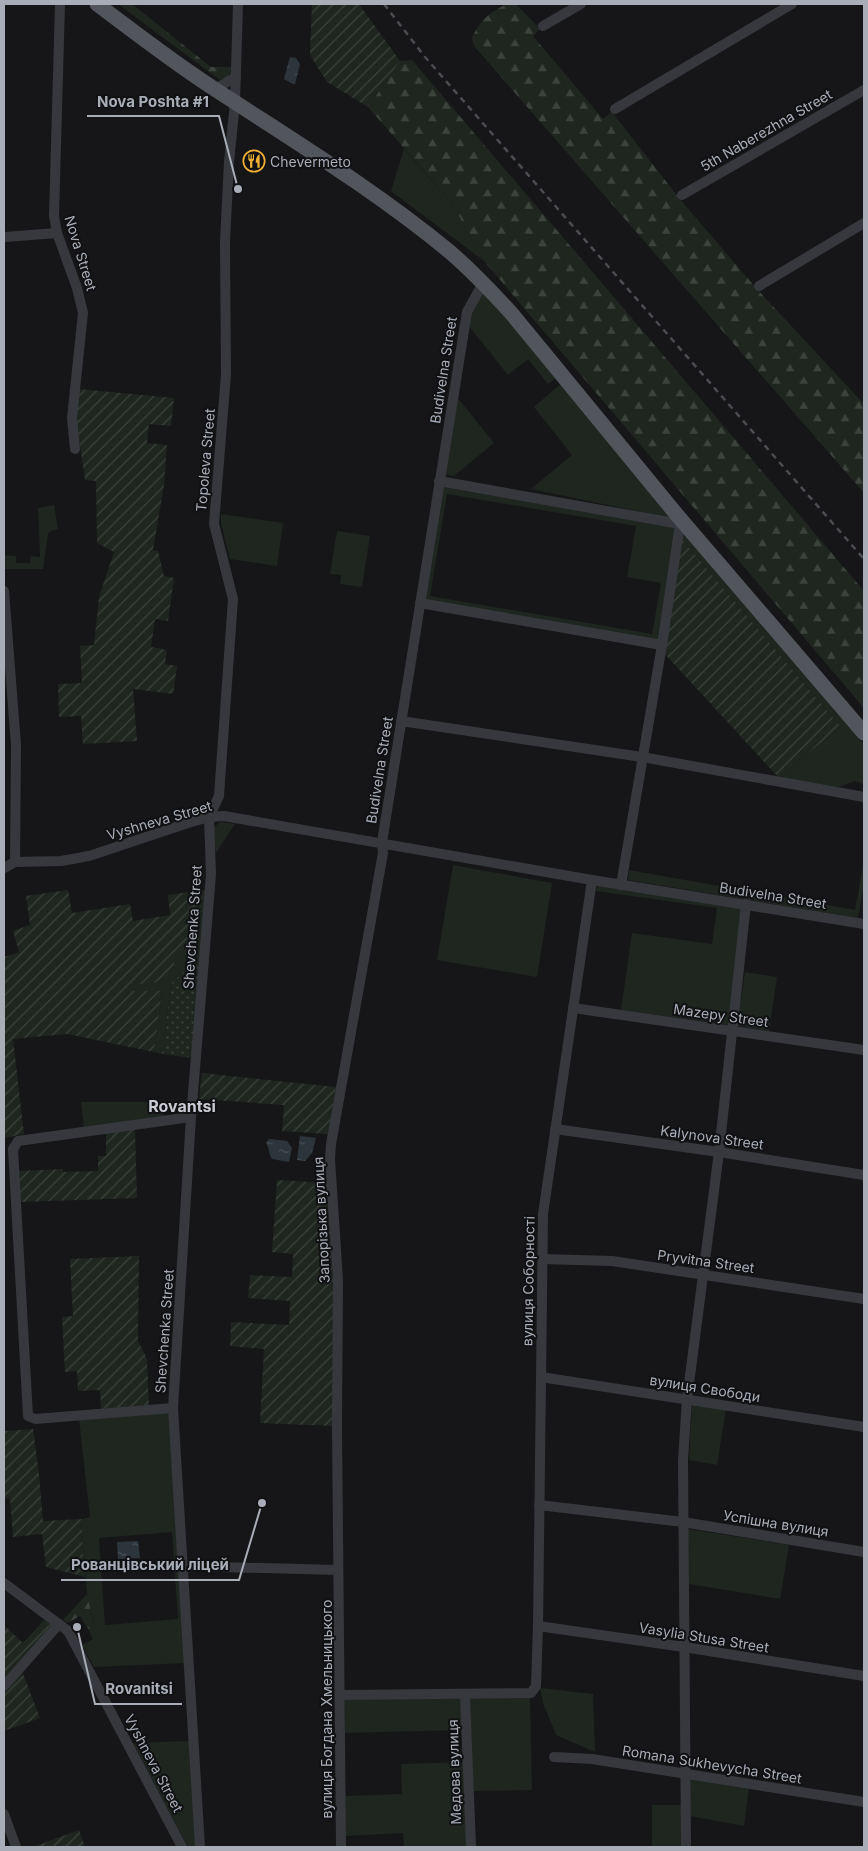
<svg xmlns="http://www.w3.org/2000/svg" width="868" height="1851" font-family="Inter,sans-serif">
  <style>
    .grass { fill: #1e261f; fill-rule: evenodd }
    .forest { fill: url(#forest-firs) }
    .park { fill: url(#park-dots) }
    .garden { fill: url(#garden-furrows) }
    .water { fill: url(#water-ripples) }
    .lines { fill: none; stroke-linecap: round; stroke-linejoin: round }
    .street { stroke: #37383d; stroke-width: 10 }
    .primary { stroke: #53555c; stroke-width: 15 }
    .rail { stroke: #4a4c52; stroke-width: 2.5; stroke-dasharray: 6 5; stroke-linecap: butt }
    .labels { text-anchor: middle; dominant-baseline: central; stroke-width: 4; stroke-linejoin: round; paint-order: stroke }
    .street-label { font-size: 14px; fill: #a8adb8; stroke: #111113 }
    .poi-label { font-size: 14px; fill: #a8adb8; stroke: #111113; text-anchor: start }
    .quarter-label { font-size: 16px; font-weight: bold; fill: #c9ccd4; stroke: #111113 }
    .leader { fill: none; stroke: #a8adb8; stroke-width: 2 }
    .callout-dot { fill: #a8adb8; stroke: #111113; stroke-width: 2 }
    .callout-label { font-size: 15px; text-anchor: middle; font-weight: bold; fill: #a8adb8; stroke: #111113; stroke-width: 4; stroke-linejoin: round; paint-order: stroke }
  </style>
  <defs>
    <pattern id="forest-firs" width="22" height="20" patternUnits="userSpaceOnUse" patternTransform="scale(1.25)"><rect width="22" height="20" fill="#1e261f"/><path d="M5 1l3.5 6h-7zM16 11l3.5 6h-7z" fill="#3c433d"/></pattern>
    <pattern id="park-dots" width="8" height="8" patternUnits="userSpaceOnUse" patternTransform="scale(1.25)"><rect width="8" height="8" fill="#1e261f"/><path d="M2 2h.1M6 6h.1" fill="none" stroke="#3c433d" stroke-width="1.8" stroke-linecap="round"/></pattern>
    <pattern id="garden-furrows" width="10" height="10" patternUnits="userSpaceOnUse" patternTransform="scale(1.25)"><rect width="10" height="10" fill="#1e261f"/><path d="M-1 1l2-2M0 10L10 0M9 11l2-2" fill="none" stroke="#3c433d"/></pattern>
    <pattern id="water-ripples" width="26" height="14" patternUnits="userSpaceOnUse" patternTransform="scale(1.25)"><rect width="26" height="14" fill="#2c353c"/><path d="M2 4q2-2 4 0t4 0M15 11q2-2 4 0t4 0" fill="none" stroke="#485056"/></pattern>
  </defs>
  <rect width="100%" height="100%" fill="#161618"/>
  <g class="grass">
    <path d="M 404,149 L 451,202 L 484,261 L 391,191 Z"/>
    <path d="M 483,291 L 557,377 L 548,384 L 528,359 L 508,375 L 468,325 L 470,314 Z"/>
    <path d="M 562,383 L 670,518 L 531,489 L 572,455 L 534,407 Z"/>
    <path d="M 457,397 L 494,443 L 454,476 L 444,474 Z"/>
    <path d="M 442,486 L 677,528 L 660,641 L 423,600 ZM 447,494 L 636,526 L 627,577 L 661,583 L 652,634 L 430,596 Z"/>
    <path d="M 54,505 L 58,529 L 51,531 L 48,534 L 43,569 L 4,569 L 4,555 L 16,556 L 16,563 L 30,563 L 31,556 L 40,557 L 38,508 Z"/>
    <path d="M 221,514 L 283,523 L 277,566 L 230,559 L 221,523 Z"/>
    <path d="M 683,526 L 864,744 L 864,784 L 855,781 L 836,788 L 778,777 L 841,727 L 681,538 Z"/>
    <path d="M 337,531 L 370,536 L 362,587 L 340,584 L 341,575 L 330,574 Z"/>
    <path d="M 221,822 L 235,824 L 216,853 C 214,841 208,828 221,822 Z"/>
    <path d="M 864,860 L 864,883 L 858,918 L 628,880 L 629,870 L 855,910 Z"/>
    <path d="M 453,865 L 552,883 L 537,977 L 437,960 Z"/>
    <path d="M 597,886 L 742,907 L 729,1025 L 621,1010 L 632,933 L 712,944 L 717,908 L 596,891 Z"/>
    <path d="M 203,890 L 206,890 L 199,964 L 171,984 L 162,1054 L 154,1052 L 162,991 L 130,991 L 129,984 L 158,982 L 173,952 L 199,941 Z"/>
    <path d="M 745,972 L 777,977 L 769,1031 L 737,1026 Z"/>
    <path d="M 81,1102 L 163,1102 L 164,1116 L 84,1127 Z"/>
    <path d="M 692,1404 L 726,1409 L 717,1465 L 689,1460 Z"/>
    <path d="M 170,1413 L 185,1663 L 94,1667 L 82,1645 L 93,1639 L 88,1629 L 94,1624 L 87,1594 L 81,1519 L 90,1517 L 79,1419 ZM 172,1532 L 178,1619 L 105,1625 L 99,1538 Z"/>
    <path d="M 688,1529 L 789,1545 L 780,1599 L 689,1584 Z"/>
    <path d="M 540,1688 L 593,1694 L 595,1752 L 556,1735 L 543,1703 Z"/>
    <path d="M 530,1697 L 532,1790 L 473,1791 L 470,1698 Z"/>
    <path d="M 345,1699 L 461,1699 L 462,1730 L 345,1733 Z"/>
    <path d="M 189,1741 L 196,1847 L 188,1847 L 133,1743 Z"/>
    <path d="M 463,1762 L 467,1847 L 404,1847 L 403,1833 L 345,1836 L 345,1796 L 402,1794 L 401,1764 Z"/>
    <path d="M 689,1778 L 749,1788 L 744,1826 L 690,1816 Z"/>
    <rect x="652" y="1805" width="29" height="42"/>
  </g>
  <g class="forest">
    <path d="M 118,4 L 132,4 L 211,67 L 233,67 L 229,77 L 220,80 Z"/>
    <path d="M 507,4 L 516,4 L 540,29 L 533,36 L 603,119 L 612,112 L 679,198 L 756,288 L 864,404 L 864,493 L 474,46 L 472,38 C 480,20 490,12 507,4 Z"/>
    <path d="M 412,60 L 864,591 L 864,708 L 484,261 L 451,202 L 368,107 L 400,61 Z"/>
    <path d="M 87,1594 L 94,1625 L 88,1629 L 80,1616 L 67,1623 L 63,1620 Z"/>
  </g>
  <path class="park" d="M 192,964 L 199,964 L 192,1058 L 162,1054 L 171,984 Z"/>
  <g class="garden">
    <path d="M 312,4 L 359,4 L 400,61 L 368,107 L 327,82 L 310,55 Z"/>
    <path d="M 79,389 L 174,398 L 171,426 L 149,424 L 147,443 L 167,445 L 164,485 L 153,550 L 158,551 L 164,576 L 174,578 L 168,621 L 155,619 L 151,647 L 167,650 L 165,664 L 177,666 L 173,694 L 133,689 L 137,741 L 83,744 L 81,716 L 59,717 L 58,684 L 82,683 L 80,646 L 94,645 L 99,597 L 114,552 L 97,543 L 96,481 L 85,480 L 76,418 Z"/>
    <path d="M 681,538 L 841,727 L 778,777 L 663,652 Z"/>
    <path d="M 68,890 L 72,913 L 130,904 L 133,921 L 170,915 L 168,895 L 203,890 L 199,941 L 195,950 L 173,953 L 174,965 L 159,982 L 129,985 L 130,991 L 162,991 L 154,1052 L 67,1034 L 13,1039 L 24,1134 L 4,1138 L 4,957 L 19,952 L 13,931 L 30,925 L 26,896 Z"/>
    <path d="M 202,1073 L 336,1087 L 328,1134 L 282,1131 L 284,1105 L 199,1099 Z"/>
    <path d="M 135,1129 L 137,1198 L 20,1202 L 19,1171 L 63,1169 L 63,1172 L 98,1171 L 98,1156 L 106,1156 L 106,1133 Z"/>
    <path d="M 277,1180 L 327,1183 L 333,1280 L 333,1426 L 260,1423 L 264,1349 L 230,1346 L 231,1322 L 289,1325 L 290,1301 L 248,1298 L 250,1275 L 292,1277 L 293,1254 L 272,1252 Z"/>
    <path d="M 139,1256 L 138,1341 L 147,1359 L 149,1405 L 101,1409 L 100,1390 L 78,1391 L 77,1371 L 65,1372 L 62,1317 L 73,1316 L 70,1259 Z"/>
    <path d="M 33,1429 L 39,1474 L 43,1521 L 81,1519 L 85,1577 L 46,1567 L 42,1534 L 13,1537 L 10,1499 L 4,1498 L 4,1431 Z"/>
    <path d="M 45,1619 L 54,1625 L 4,1682 L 4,1625 L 23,1643 Z"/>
    <path d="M 22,1671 L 40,1718 L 4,1731 L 4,1691 Z"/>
    <path d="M 79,1830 L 85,1847 L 33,1847 Z"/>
  </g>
  <g class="water">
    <path d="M 290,57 L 296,58 L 300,64 L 295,84 L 293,84 L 284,79 Z"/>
    <path d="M 300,1136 L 316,1138 L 312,1153 L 305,1161 L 297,1160 Z"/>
    <path d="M 269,1139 L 287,1141 L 292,1148 L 289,1162 L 272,1159 C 268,1153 270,1149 266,1143 Z"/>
    <path d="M 138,1541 L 140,1558 L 118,1559 L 117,1542 Z"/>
  </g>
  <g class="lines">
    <g class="street">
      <path d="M 60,4 L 54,216 L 57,233 L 77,288 L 83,313 L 72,418 L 75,449"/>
      <path d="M 543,26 L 581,4"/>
      <path d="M 215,89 L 236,77"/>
      <path d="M 615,109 L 792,4"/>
      <path d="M 682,195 L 864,90"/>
      <path d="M 5,237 L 57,233"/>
      <path d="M 759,286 L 864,223"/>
      <path d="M 439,481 L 680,524"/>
      <path d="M 4,591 L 16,745 L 15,862"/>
      <path d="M 420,603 L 662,645"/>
      <path d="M 401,721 L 642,757 L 864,797"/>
      <path d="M 4,868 L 15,862 L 61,861 L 89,856 L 188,823 L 209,817 L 224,816 L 592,880 L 864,924"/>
      <path d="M 621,885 L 662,645 L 680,524 L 677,516"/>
      <path d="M 573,1008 L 864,1050"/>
      <path d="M 555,1129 L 719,1152 L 864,1175"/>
      <path d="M 543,1259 L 612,1261 L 864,1299"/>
      <path d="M 541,1377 L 864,1427"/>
      <path d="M 173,1408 L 35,1419 L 28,1416 L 13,1149 L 18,1141 L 191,1117"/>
      <path d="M 539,1505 L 683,1522 L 864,1552"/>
      <path d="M 182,1566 L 338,1570"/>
      <path d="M 4,1583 L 68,1631 L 182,1847"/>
      <path d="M 538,1626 L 684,1647 L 864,1676"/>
      <path d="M 4,1686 L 59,1624"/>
      <path d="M 340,1695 L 531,1693 L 536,1686 L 538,1626 L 543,1214 L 592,880"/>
      <path d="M 465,1695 L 471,1847"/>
      <path d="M 554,1757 L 592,1759 L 864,1802"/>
      <path d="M 4,1814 L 16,1847"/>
      <path d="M 200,1847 L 173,1408 L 191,1117 L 211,874 L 209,817 L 219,796 L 233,599 L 214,524 L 226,374 L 225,242 L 229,162 L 235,102 L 238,4"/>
      <path d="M 341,1847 L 337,1426 L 338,1280 L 330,1159 L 331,1144 L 383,853 L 382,842 L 467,312 L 483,283"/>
      <path d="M 686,1847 L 683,1460 L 687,1399 L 719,1152 L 746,904"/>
    </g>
    <path class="primary" d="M 97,4 C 133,31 169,59 207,84 C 289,138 374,189 450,252 C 472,271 492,292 512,314 L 677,515 L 864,733"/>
    <path class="rail" d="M 384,4 L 425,57 L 864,559"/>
  </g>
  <defs>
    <g id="restaurant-ring" transform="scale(1.125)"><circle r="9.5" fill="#111113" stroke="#f2b134" stroke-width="1.5"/><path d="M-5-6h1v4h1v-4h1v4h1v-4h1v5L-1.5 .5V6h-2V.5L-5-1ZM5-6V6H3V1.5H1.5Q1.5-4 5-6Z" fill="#f2b134"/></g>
  </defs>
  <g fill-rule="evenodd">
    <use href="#restaurant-ring" x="254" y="161"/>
  </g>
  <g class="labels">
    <g class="street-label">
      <text transform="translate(766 130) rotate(-30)">5th Naberezhna Street</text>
      <text transform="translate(81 253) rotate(73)">Nova Street</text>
      <text transform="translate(443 370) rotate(-81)">Budivelna Street</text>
      <text transform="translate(205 460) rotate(-85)">Topoleva Street</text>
      <text transform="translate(379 770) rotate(-81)">Budivelna Street</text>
      <text transform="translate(159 820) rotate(-16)">Vyshneva Street</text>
      <text transform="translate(773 895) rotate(9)">Budivelna Street</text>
      <text transform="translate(192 927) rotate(-86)">Shevchenka Street</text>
      <text transform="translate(721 1015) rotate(8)">Mazepy Street</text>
      <text transform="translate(712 1137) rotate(8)">Kalynova Street</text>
      <text transform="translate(321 1220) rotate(-93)">Запорізька вулиця</text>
      <text transform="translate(706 1261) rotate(8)">Pryvitna Street</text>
      <text transform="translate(528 1281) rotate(-89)">вулиця Соборності</text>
      <text transform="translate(164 1331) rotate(-86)">Shevchenka Street</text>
      <text transform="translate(705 1388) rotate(9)">вулиця Свободи</text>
      <text transform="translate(776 1523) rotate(9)">Успішна вулиця</text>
      <text transform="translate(704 1637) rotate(9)">Vasylia Stusa Street</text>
      <text transform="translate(326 1709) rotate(-90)">вулиця Богдана Хмельницького</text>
      <text transform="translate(154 1763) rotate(62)">Vyshneva Street</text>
      <text transform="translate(712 1764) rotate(9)">Romana Sukhevycha Street</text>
      <text transform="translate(454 1772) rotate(-92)">Медова вулиця</text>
    </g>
    <g class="poi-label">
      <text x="270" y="161">Chevermeto</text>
    </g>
    <g class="quarter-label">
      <text x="182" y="1106">Rovantsi</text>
    </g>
  </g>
  <path class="leader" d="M238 189L219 116H87M262 1503L239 1580H61M77 1627L95 1704H182"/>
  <g class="callout-dot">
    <circle cx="238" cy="189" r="5"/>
    <circle cx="262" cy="1503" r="5"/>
    <circle cx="77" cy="1627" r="5"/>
  </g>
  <g class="callout-label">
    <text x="153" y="107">Nova Poshta #1</text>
    <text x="150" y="1570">Рованцівський ліцей</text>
    <text x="139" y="1694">Rovanitsi</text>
  </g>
  <rect width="868" height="1851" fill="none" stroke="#a8adb8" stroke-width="10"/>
</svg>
